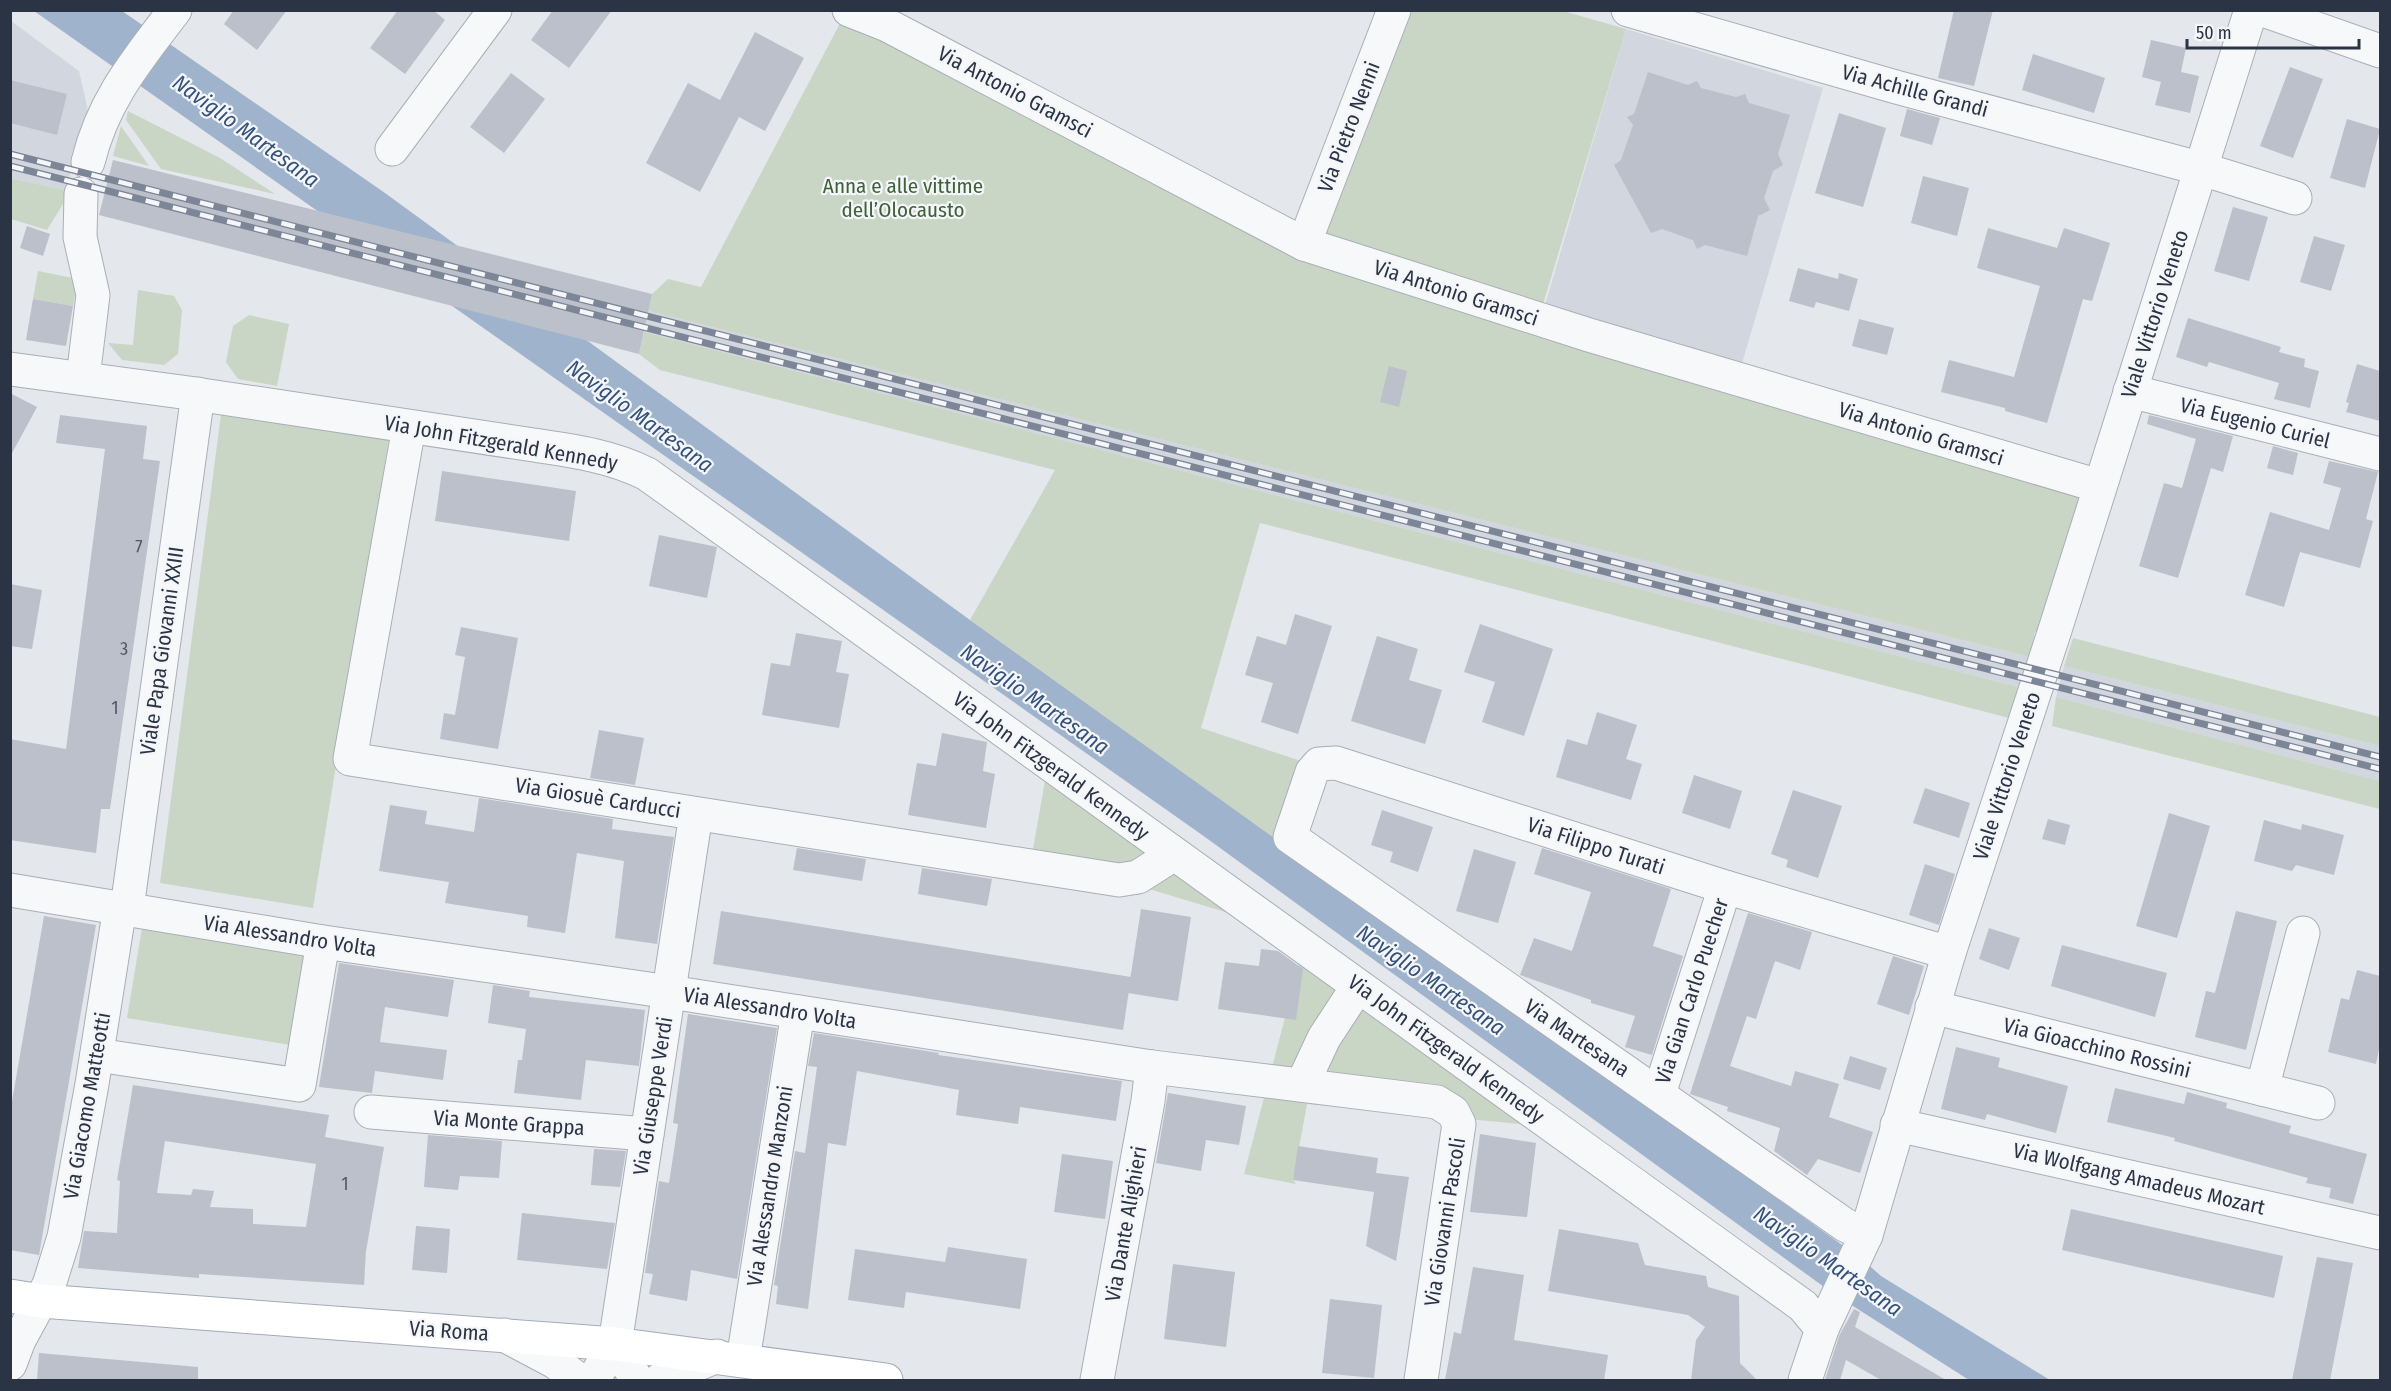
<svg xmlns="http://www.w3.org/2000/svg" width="2391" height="1391" font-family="'Fira Sans Condensed',sans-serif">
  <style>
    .built { fill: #d2d6de }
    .green { fill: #c9d6c5 }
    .water { fill: #9fb4cc }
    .building { fill: #bbc0ca; fill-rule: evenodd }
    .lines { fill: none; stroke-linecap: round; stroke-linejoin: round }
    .minor-casing { stroke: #a9aeb7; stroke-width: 35 }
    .major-casing { stroke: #a3abb8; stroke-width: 35 }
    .minor { stroke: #f7f8fa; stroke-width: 33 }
    .major { stroke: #fff; stroke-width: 33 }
    .rail-casing { stroke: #7d8696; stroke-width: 7 }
    .rail { stroke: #f4f6f9; stroke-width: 4.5; stroke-dasharray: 14; stroke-linecap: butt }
    .labels { text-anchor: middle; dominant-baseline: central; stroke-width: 4.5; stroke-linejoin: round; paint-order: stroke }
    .number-label { font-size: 18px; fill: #4f5766 }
    .street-label { font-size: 21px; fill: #2b3445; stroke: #f4f6f9 }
    .park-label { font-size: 21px; fill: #3f6138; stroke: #f4f6f9 }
    .water-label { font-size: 22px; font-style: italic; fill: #34527a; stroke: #f4f6f9 }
  </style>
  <rect width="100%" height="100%" fill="#e4e7ec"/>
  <g class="built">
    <path d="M 11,21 L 79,71 L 89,115 L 65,190 L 11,178 Z"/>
    <path d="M 1626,29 L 1823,88 L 1740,370 L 1543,312 Z"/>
    <path d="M 648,311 L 2030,657 L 2022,688 L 644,332 Z"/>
    <path d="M 2064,666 L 2380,746 L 2380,781 L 2056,697 Z"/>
  </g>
  <g class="green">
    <path d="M 1405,11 L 1563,11 L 1626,29 L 1541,311 L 1324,236 Z"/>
    <path d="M 846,12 L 1301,255 L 2093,491 L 2046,629 L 2035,632 L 2030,657 L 648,311 L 652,294 L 668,279 L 701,287 Z"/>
    <path d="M 128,111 L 220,158 L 275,194 L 161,169 L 126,120 Z"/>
    <path d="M 121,126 L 149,166 L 113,156 Z"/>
    <path d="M 10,178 L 65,190 L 63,204 L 47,230 L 11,219 Z"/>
    <path d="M 38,271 L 78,279 L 73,306 L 33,299 Z"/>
    <path d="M 138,290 L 174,296 L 182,310 L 178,354 L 164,365 L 122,360 L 108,343 L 133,345 Z"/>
    <path d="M 249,315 L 289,324 L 277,386 L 238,379 L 226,362 L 233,326 Z"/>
    <path d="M 644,332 L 2022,688 L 2009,718 L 1260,523 L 1201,728 L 1301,761 L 1276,840 L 970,620 L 1055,470 L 660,370 L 639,354 Z"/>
    <path d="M 223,399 L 391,425 L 313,908 L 160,883 Z"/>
    <path d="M 2073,638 L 2380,717 L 2380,746 L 2064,666 Z"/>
    <path d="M 2056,697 L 2380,781 L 2380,809 L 2052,726 Z"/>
    <path d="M 1049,758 L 1563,1128 L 1307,1104 L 1293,1180 L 1296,1184 L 1244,1174 L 1299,964 L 1235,915 L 1126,882 L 1030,866 Z"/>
    <path d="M 142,928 L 306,955 L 291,1045 L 127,1018 Z"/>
  </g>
  <path class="water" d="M 34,11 L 122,11 L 385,193 L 970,620 L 1863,1260 L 1881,1276 L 2050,1380 L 1969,1380 L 1831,1292 L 1205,837 Z"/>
  <g class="building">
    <path d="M 234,10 L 287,10 L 257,50 L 224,24 Z"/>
    <path d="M 398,10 L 433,10 L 445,20 L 405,74 L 370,48 Z"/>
    <path d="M 553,10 L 612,10 L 569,68 L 531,40 Z"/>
    <path d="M 1954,10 L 1993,10 L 1974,86 L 1938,78 Z"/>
    <path d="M 755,32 L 804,58 L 765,131 L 739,117 L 700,192 L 646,163 L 688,83 L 720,100 Z"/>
    <path d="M 2151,40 L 2186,48 L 2181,72 L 2199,76 L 2190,113 L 2155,105 L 2161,82 L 2142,77 Z"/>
    <path d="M 2033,54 L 2105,78 L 2094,113 L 2022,90 Z"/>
    <path d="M 2290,67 L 2323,79 L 2293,158 L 2260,146 Z"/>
    <path d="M 1648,72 L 1688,85 L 1697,81 L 1701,88 L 1736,97 L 1745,94 L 1749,103 L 1790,115 L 1778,154 L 1783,165 L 1773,171 L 1764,198 L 1770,210 L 1758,216 L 1747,256 L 1705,245 L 1697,249 L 1693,240 L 1662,229 L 1651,233 L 1614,165 L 1621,160 L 1633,125 L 1627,117 L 1634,114 Z"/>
    <path d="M 511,73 L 545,99 L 504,153 L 470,127 Z"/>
    <path d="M 10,80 L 67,94 L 57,135 L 10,123 Z"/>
    <path d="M 1907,109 L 1940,118 L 1932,145 L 1900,136 Z"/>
    <path d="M 1839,113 L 1886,128 L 1863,207 L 1815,193 Z"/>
    <path d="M 2347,119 L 2380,129 L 2365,188 L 2330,178 Z"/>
    <path d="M 113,160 L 652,294 L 639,354 L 99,215 Z"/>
    <path d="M 1923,176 L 1969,188 L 1957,236 L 1911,223 Z"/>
    <path d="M 2233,207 L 2268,217 L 2249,281 L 2214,271 Z"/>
    <path d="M 27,226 L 50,234 L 43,256 L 20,248 Z"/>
    <path d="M 1988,228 L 2057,248 L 2064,228 L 2110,243 L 2092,301 L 2083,299 L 2047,423 L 2005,411 L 2005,408 L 1941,392 L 1949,360 L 2014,377 L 2040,286 L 1977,268 Z"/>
    <path d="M 2314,236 L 2345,245 L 2331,291 L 2300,282 Z"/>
    <path d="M 1798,268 L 1838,279 L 1839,273 L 1858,279 L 1849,311 L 1816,302 L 1814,308 L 1789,301 Z"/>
    <path d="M 33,299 L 73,306 L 66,346 L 26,340 Z"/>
    <path d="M 2188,318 L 2281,347 L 2279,352 L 2305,359 L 2304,367 L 2319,371 L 2310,408 L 2274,399 L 2279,383 L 2209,362 L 2207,367 L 2176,357 Z"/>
    <path d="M 1859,319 L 1894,328 L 1887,355 L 1852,346 Z"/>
    <path d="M 2357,364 L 2380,371 L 2380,421 L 2346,412 L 2349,403 L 2346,402 Z"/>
    <path d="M 1389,366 L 1407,371 L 1399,407 L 1380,402 Z"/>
    <path d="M 10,393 L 37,407 L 10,457 Z"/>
    <path d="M 60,415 L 147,426 L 143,459 L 160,461 L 110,809 L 101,809 L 96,853 L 10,840 L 10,739 L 66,749 L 105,449 L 56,443 Z"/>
    <path d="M 2149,415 L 2233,436 L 2223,472 L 2211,468 L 2178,578 L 2139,566 L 2164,483 L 2182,488 L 2196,439 L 2147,424 Z"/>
    <path d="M 2273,446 L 2298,453 L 2293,475 L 2267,468 Z"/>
    <path d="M 2329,461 L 2378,472 L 2366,519 L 2373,521 L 2360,568 L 2300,552 L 2284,607 L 2245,595 L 2270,512 L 2329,530 L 2341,488 L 2323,483 Z"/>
    <path d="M 442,471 L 576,491 L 569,541 L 435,521 Z"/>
    <path d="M 659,535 L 717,547 L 707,598 L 649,586 Z"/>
    <path d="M 10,584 L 42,590 L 32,649 L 10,646 Z"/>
    <path d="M 1295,614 L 1332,626 L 1298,734 L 1261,722 L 1273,683 L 1245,675 L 1257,636 L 1286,645 Z"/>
    <path d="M 1480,624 L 1553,649 L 1524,736 L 1482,722 L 1495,682 L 1464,672 Z"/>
    <path d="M 461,627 L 518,638 L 498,749 L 440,739 L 444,713 L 455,715 L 465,657 L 455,655 Z"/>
    <path d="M 796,633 L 842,641 L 836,672 L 849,674 L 839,728 L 762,715 L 771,663 L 790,666 Z"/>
    <path d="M 1377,636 L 1418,649 L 1409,680 L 1442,690 L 1425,744 L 1351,721 Z"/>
    <path d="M 1597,712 L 1637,725 L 1626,759 L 1642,764 L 1631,800 L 1556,777 L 1567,739 L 1587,745 Z"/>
    <path d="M 599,730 L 644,738 L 635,785 L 590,778 Z"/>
    <path d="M 942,733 L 987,742 L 983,771 L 995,774 L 986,828 L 908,815 L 917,763 L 936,766 Z"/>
    <path d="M 1694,775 L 1742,791 L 1730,829 L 1682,813 Z"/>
    <path d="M 1925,788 L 1970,803 L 1959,838 L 1913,823 Z"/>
    <path d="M 1793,790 L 1842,806 L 1818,878 L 1786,867 L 1788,860 L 1771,854 Z"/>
    <path d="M 479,798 L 613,819 L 612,829 L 674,837 L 657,944 L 615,938 L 624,861 L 577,853 L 565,933 L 527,927 L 528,916 L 445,903 L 449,882 L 379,871 L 390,805 L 427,811 L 425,824 L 474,832 Z"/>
    <path d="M 1382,810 L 1433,827 L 1418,872 L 1390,862 L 1393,852 L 1371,845 Z"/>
    <path d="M 2169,813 L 2210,826 L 2177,938 L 2136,926 Z"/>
    <path d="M 2048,819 L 2070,825 L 2065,845 L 2042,839 Z"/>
    <path d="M 2264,820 L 2301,830 L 2302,824 L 2344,835 L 2334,875 L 2296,865 L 2292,871 L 2254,861 Z"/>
    <path d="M 797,848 L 866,859 L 862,881 L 793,870 Z"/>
    <path d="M 1542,848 L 1671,889 L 1653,946 L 1683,956 L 1652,1055 L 1625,1047 L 1635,1016 L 1591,1003 L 1591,1000 L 1520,975 L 1534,938 L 1572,951 L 1591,892 L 1534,874 Z"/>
    <path d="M 1474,849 L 1516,862 L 1498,923 L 1456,911 Z"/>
    <path d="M 1925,864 L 1955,874 L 1939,925 L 1909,915 Z"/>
    <path d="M 922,868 L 992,879 L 987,906 L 918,894 Z"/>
    <path d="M 1141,909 L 1191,917 L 1178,1001 L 1128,993 Z"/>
    <path d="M 721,911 L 1131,977 L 1123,1030 L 713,964 Z"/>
    <path d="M 2236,911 L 2277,921 L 2246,1050 L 2195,1037 L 2206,991 L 2215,993 Z"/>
    <path d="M 1748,913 L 1812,932 L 1800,970 L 1775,961 L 1756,1019 L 1747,1016 L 1730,1066 L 1791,1086 L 1795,1071 L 1839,1084 L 1829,1117 L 1873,1132 L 1860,1173 L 1818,1159 L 1807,1175 L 1774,1151 L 1780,1128 L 1727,1111 L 1728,1107 L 1690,1094 Z"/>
    <path d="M 44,916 L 96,925 L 39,1255 L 10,1250 L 10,1113 Z"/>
    <path d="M 1989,928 L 2020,938 L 2009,970 L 1979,959 Z"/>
    <path d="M 2062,945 L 2167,973 L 2155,1017 L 2051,986 Z"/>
    <path d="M 1261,949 L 1278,951 L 1303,969 L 1296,1020 L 1218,1009 L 1225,962 L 1259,966 Z"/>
    <path d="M 1893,956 L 1924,966 L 1909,1015 L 1877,1004 Z"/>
    <path d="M 339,963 L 454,980 L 448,1017 L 385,1007 L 380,1042 L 447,1050 L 443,1080 L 375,1071 L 372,1093 L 319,1087 Z"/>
    <path d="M 2357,970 L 2380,976 L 2380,1044 L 2376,1064 L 2328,1052 L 2341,998 L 2349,1000 Z"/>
    <path d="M 493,985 L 530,991 L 529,997 L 645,1010 L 639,1066 L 586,1060 L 581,1100 L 514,1093 L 518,1060 L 522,1060 L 526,1029 L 488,1023 Z"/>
    <path d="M 688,1014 L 777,1028 L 737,1279 L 691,1270 L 687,1301 L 649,1294 L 653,1274 L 645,1273 L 659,1181 L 669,1183 L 678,1124 L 673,1123 Z"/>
    <path d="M 814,1033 L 939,1053 L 938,1055 L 1122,1081 L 1116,1121 L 1020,1107 L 1018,1124 L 956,1115 L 959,1090 L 857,1071 L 846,1146 L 828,1143 L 808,1309 L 776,1304 L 778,1286 L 774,1285 L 795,1151 L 805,1153 L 817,1067 L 808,1066 Z"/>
    <path d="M 1956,1047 L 2000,1058 L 1998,1067 L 2068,1086 L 2056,1133 L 1987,1114 L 1985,1120 L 1941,1109 Z"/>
    <path d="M 1850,1056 L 1887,1068 L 1880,1090 L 1843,1079 Z"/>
    <path d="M 133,1085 L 329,1115 L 325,1137 L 384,1147 L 366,1251 L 364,1285 L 199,1274 L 199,1278 L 78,1268 L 84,1231 L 117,1233 L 120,1181 L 117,1180 ZM 165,1141 L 316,1164 L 306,1227 L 253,1224 L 253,1209 L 210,1207 L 214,1191 L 193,1189 L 191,1195 L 157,1193 Z"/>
    <path d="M 2115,1088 L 2184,1104 L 2187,1092 L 2227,1103 L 2226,1108 L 2291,1126 L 2289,1133 L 2367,1154 L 2353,1204 L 2329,1198 L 2331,1188 L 2306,1183 L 2308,1178 L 2174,1141 L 2175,1138 L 2107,1122 Z"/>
    <path d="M 1168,1093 L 1246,1106 L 1239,1145 L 1206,1140 L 1201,1171 L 1156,1163 Z"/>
    <path d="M 1480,1134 L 1536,1143 L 1527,1217 L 1470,1212 Z"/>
    <path d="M 428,1135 L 502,1141 L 499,1178 L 460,1176 L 458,1190 L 424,1187 Z"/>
    <path d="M 1298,1146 L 1378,1158 L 1376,1173 L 1409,1177 L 1396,1261 L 1366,1246 L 1374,1192 L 1293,1180 Z"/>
    <path d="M 594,1149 L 626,1151 L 620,1187 L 591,1185 Z"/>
    <path d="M 1062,1154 L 1113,1161 L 1105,1219 L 1054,1212 Z"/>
    <path d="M 2071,1209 L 2283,1256 L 2274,1298 L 2062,1250 Z"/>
    <path d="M 522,1213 L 615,1223 L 607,1269 L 517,1260 Z"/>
    <path d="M 416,1226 L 450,1229 L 447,1273 L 412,1270 Z"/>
    <path d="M 1559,1229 L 1638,1243 L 1645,1265 L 1706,1276 L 1708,1287 L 1739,1296 L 1740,1363 L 1757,1380 L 1691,1380 L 1696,1340 L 1705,1327 L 1688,1315 L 1548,1291 Z"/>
    <path d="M 948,1247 L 1027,1259 L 1020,1309 L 906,1292 L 904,1308 L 848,1300 L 855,1249 L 945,1262 Z"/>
    <path d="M 2317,1257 L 2353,1263 L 2330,1380 L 2292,1380 Z"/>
    <path d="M 1173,1264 L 1235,1272 L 1226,1347 L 1164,1339 Z"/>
    <path d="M 1473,1267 L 1524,1275 L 1514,1340 L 1608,1355 L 1604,1380 L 1445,1380 L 1454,1332 L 1461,1334 Z"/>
    <path d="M 1330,1299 L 1382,1305 L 1374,1378 L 1322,1373 Z"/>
    <path d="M 1854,1309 L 1860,1312 L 1855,1327 L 1946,1380 L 1881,1380 L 1846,1360 L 1840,1380 L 1825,1380 L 1839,1336 Z"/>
    <path d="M 39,1353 L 198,1367 L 198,1380 L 37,1380 Z"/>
  </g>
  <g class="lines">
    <g class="minor-casing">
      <g id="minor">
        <path d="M 849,10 L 887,25 L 1304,244 L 1589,335 L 2099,486"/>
        <path d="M 1628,10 L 1896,87 L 2202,169 L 2295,198"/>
        <path d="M 2263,10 L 2380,51"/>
        <path d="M 392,149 L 495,10"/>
        <path d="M 88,162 C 103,100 137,60 175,10"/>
        <path d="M 81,194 L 80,237 L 93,295 L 83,378"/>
        <path d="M 1304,244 L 1394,10"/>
        <path d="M 10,369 L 189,393 L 527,444 C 567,450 610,455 647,474 L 1803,1306 L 1822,1329"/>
        <path d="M 2130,391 L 2380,454"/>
        <path d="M 409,427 L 350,759 L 1119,880 L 1138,877 L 1174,854"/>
        <path d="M 10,890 L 323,942 L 670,992 L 1152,1067 L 1437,1102 L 1453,1112 L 1459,1124 L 1421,1380"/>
        <path d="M 127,908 L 198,394"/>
        <path d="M 1932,1007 L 2318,1103"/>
        <path d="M 97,1055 L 299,1085 L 323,942"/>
        <path d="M 1302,1085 L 1324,1038 L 1358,986"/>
        <path d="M 2262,1089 L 2303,933"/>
        <path d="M 1659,1094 L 1725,887"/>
        <path d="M 371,1112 L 647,1134"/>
        <path d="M 1897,1125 L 2380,1233"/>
        <path d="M 1866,1235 L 1845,1225 L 1290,837 L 1312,772 L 1319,764 L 1336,763 L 1725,887 L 1949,953"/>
        <path d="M 504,1335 L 555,1362 L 579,1380"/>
        <path d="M 615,1344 L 637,1380"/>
        <path d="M 743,1360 L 798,1012"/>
        <path d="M 10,1364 L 19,1340 L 49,1285 L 64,1237 L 92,1084 L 120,907"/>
        <path d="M 593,1380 L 615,1344 L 696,814"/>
        <path d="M 660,1380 L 717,1356"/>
        <path d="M 1097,1380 L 1148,1101 L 1152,1067"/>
        <path d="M 1805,1380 L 1822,1329 L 1866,1235 L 1949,953 L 2054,633 L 2251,10"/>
      </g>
    </g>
    <g class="major-casing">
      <path id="major" d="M 10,1296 L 41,1301 L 615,1344 L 886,1380"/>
    </g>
    <use href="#minor" class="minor"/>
    <use href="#major" class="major"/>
    <g class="rail-casing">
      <g id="rail">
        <path d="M 10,154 L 2380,757"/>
        <path d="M 10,166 L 2380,769"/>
      </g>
    </g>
    <use href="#rail" class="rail"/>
  </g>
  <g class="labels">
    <g class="number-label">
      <text x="139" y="547">7</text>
      <text x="124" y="649">3</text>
      <text x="115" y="708">1</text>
      <text x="345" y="1184">1</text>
    </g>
    <g class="street-label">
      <text transform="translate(1915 91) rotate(15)">Via Achille Grandi</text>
      <text transform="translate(1015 92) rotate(28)">Via Antonio Gramsci</text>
      <text transform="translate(1349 127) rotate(-69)">Via Pietro Nenni</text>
      <text transform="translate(1456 293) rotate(18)">Via Antonio Gramsci</text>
      <text transform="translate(2155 314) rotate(-72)">Viale Vittorio Veneto</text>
      <text transform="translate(2255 423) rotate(14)">Via Eugenio Curiel</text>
      <text transform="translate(1921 434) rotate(17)">Via Antonio Gramsci</text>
      <text transform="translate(501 443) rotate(10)">Via John Fitzgerald Kennedy</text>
      <text transform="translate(162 651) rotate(-82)">Viale Papa Giovanni XXIII</text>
      <text transform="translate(1051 766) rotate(36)">Via John Fitzgerald Kennedy</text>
      <text transform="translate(2007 776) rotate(-72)">Viale Vittorio Veneto</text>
      <text transform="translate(598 798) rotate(9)">Via Giosuè Carducci</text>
      <text transform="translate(1596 846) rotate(18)">Via Filippo Turati</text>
      <text transform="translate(290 936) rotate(9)">Via Alessandro Volta</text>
      <text transform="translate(1692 991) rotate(-72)">Via Gian Carlo Puecher</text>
      <text transform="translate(770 1008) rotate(9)">Via Alessandro Volta</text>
      <text transform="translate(1577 1038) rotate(34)">Via Martesana</text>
      <text transform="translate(2097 1048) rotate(14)">Via Gioacchino Rossini</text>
      <text transform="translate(1446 1049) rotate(36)">Via John Fitzgerald Kennedy</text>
      <text transform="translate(653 1096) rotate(-81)">Via Giuseppe Verdi</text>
      <text transform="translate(87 1106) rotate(-80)">Via Giacomo Matteotti</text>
      <text transform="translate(509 1123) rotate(4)">Via Monte Grappa</text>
      <text transform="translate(2139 1179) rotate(13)">Via Wolfgang Amadeus Mozart</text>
      <text transform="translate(770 1186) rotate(-81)">Via Alessandro Manzoni</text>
      <text transform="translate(1445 1222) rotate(-81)">Via Giovanni Pascoli</text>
      <text transform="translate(1126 1224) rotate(-80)">Via Dante Alighieri</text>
      <text transform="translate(449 1331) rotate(4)">Via Roma</text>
    </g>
    <g class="park-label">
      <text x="903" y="186">Anna e alle vittime<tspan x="903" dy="24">dell’Olocausto</tspan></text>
    </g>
    <g class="water-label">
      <text transform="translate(246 131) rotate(36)">Naviglio Martesana</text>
      <text transform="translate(640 416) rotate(36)">Naviglio Martesana</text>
      <text transform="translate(1035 699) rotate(35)">Naviglio Martesana</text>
      <text transform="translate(1431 980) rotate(35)">Naviglio Martesana</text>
      <text transform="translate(1828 1261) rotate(35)">Naviglio Martesana</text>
    </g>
  </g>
  <rect width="2391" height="1391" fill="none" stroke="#2b3445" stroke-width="24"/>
  <path d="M2187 39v9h172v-9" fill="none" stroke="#2b3445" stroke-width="3"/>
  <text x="2196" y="39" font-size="18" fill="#2b3445" stroke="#f4f6f9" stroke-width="4.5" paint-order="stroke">50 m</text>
</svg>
